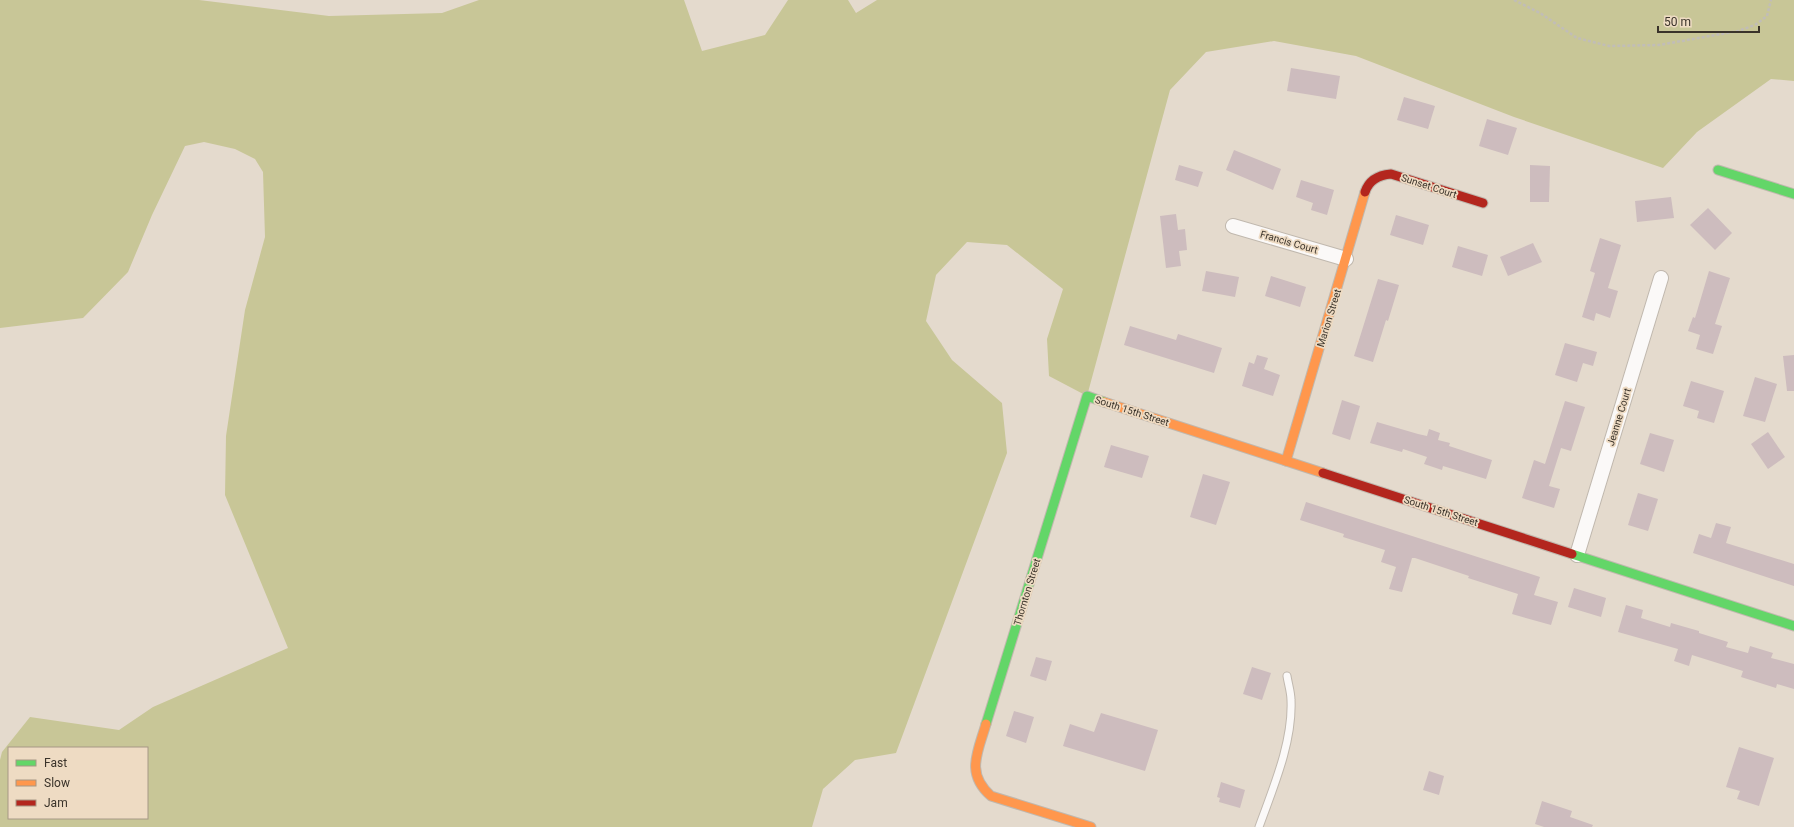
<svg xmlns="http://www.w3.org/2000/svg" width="1794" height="827" font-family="Roboto,sans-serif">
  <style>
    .forest { fill: #c8c697; fill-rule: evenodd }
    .building { fill: #cdbcbe }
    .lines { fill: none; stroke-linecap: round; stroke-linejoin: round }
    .lane-casing { stroke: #c0b8ae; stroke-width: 9 }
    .street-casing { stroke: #c0b8ae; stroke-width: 16 }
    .fast-casing { stroke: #c0b8ae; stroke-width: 11 }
    .slow-casing { stroke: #c0b8ae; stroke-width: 11 }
    .jam-casing { stroke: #c0b8ae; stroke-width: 11 }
    .path { stroke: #c1bdb7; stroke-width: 2.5; stroke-dasharray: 3 2; stroke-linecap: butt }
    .lane { stroke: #fbf9f8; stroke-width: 7 }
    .street { stroke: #fbf9f8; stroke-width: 14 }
    .fast { stroke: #63d668; stroke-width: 9 }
    .slow { stroke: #ff974d; stroke-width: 9 }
    .jam { stroke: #b3261e; stroke-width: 9 }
    .labels { text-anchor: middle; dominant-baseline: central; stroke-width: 3.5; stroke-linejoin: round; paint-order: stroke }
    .street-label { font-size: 10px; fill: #3a332a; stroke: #eedbc3 }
  </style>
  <rect width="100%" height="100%" fill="#e4dacd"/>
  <path class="forest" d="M 0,0 L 199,0 L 329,16 L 442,13 L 479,0 L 684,0 L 702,51 L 765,35 L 788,0 L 848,0 L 856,13 L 877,0 L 1794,0 L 1794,81 L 1771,79 L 1697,132 L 1663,168 L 1514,117 L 1356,56 L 1274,41 L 1206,52 L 1170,90 L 1087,396 L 1049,376 L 1047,339 L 1063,289 L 1007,245 L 967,242 L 936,275 L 926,321 L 952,360 L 1002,403 L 1007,453 L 896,753 L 855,760 L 823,789 L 812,827 L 0,827 L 0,760 L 2,752 L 30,717 L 119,730 L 153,707 L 288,648 L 225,495 L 226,436 L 245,310 L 265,237 L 263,172 L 255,159 L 235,149 L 204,142 L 185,146 L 152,215 L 128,272 L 83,318 L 0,328 ZM 9,748 L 147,748 L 147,818 L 9,818 Z"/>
  <g class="building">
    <path d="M 1291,68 L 1340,76 L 1336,99 L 1287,91 Z"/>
    <path d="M 1404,97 L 1435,106 L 1428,129 L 1397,120 Z"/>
    <path d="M 1487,119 L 1517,128 L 1508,155 L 1479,146 Z"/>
    <path d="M 1234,150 L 1281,169 L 1273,190 L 1226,170 Z"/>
    <path d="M 1179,165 L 1203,172 L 1198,187 L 1175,180 Z"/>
    <path d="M 1530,165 L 1550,166 L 1549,202 L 1530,202 Z"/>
    <path d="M 1301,180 L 1334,190 L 1327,215 L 1311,210 L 1313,203 L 1296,197 Z"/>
    <path d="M 1671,197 L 1674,218 L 1637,222 L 1635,201 Z"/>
    <path d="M 1708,208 L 1732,233 L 1715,250 L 1690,225 Z"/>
    <path d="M 1176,214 L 1178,230 L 1185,229 L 1187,250 L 1179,251 L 1181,266 L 1166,268 L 1160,216 Z"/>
    <path d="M 1396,215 L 1429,225 L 1423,245 L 1390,235 Z"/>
    <path d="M 1600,238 L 1621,245 L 1608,288 L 1618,291 L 1610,318 L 1596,313 L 1594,321 L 1582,317 L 1595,273 L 1590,271 Z"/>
    <path d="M 1533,243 L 1542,262 L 1508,276 L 1500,257 Z"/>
    <path d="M 1458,246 L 1488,255 L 1482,276 L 1452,267 Z"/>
    <path d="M 1206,271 L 1239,277 L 1235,297 L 1202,291 Z"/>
    <path d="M 1709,271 L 1730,278 L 1715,324 L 1722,326 L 1713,354 L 1696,349 L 1700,335 L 1688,331 L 1693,317 L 1695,318 Z"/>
    <path d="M 1271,276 L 1306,287 L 1300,307 L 1265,296 Z"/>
    <path d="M 1378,279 L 1399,285 L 1388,321 L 1386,320 L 1373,362 L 1354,356 Z"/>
    <path d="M 1130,326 L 1176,340 L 1178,334 L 1222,348 L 1214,373 L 1124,345 Z"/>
    <path d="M 1565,343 L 1597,352 L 1593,366 L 1583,363 L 1577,382 L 1555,375 Z"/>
    <path d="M 1257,355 L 1268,358 L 1264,369 L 1280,375 L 1273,396 L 1242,386 L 1249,362 L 1254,364 Z"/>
    <path d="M 1794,355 L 1794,391 L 1787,391 L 1783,356 Z"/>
    <path d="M 1755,377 L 1777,384 L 1765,422 L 1743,416 Z"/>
    <path d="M 1691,381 L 1724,391 L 1714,423 L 1697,418 L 1699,411 L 1683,406 Z"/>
    <path d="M 1342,400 L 1360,406 L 1350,440 L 1332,434 Z"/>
    <path d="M 1565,401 L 1585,407 L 1571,451 L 1561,448 L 1549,486 L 1560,489 L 1554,508 L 1522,498 L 1534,460 L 1545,464 Z"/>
    <path d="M 1377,422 L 1418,434 L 1427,436 L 1429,429 L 1440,433 L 1438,440 L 1450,443 L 1449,446 L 1492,460 L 1486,479 L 1443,466 L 1442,470 L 1424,464 L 1427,457 L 1403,449 L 1402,452 L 1370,443 Z"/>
    <path d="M 1768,432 L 1785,457 L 1768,469 L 1751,444 Z"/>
    <path d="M 1650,433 L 1674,440 L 1664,472 L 1640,464 Z"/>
    <path d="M 1111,445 L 1149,456 L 1142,478 L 1104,467 Z"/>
    <path d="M 1203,474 L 1230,482 L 1216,525 L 1190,517 Z"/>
    <path d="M 1638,493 L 1658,499 L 1648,531 L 1628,525 Z"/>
    <path d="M 1306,502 L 1540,577 L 1534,595 L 1558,602 L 1551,625 L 1512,614 L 1518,594 L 1468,578 L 1469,576 L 1415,558 L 1412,558 L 1402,592 L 1389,589 L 1396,567 L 1381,562 L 1385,550 L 1343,537 L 1344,534 L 1300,520 Z"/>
    <path d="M 1716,523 L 1731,527 L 1726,543 L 1794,564 L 1794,586 L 1693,553 L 1699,534 L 1711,538 Z"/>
    <path d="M 1574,588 L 1606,598 L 1601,617 L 1568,607 Z"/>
    <path d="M 1626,605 L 1643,610 L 1641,618 L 1670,627 L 1671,623 L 1699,631 L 1699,633 L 1728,642 L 1726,647 L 1748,653 L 1750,646 L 1773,653 L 1771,658 L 1794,664 L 1794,689 L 1777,684 L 1776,688 L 1741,677 L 1743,671 L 1692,655 L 1689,666 L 1674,661 L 1678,649 L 1618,632 Z"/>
    <path d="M 1036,657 L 1052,661 L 1046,681 L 1030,676 Z"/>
    <path d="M 1252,667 L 1271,673 L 1262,700 L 1243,694 Z"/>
    <path d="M 1014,711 L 1034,717 L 1026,743 L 1006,736 Z"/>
    <path d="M 1101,713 L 1158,730 L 1145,771 L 1063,746 L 1070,724 L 1094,732 Z"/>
    <path d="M 1739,747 L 1774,758 L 1759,806 L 1737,799 L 1740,791 L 1726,787 Z"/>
    <path d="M 1429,771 L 1444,776 L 1439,795 L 1423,790 Z"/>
    <path d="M 1221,782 L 1245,790 L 1240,808 L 1219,802 L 1220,798 L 1217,797 Z"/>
    <path d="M 1542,801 L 1572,811 L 1570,817 L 1593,825 L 1592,827 L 1544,827 L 1535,824 Z"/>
  </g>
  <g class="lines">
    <g class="lane-casing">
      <path id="lane" d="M 1259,827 C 1273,788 1293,742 1291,700 C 1291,692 1288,683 1287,676"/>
    </g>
    <g class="street-casing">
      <g id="street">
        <path d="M 1233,226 L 1346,259"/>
        <path d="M 1577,555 L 1661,278"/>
      </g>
    </g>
    <g class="fast-casing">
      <g id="fast">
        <path d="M 1718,170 L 1794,194"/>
        <path d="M 1572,554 L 1794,626"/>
        <path d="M 986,724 L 1087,396 L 1104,402"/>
      </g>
    </g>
    <g class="slow-casing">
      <g id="slow">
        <path d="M 1104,402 L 1323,473"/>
        <path d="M 1286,461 L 1365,192"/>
        <path d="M 986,724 C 978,752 965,773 991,796 L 1091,827"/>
      </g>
    </g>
    <g class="jam-casing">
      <g id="jam">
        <path d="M 1365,192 C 1369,180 1379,175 1391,174 L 1483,203"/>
        <path d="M 1323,473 L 1572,554"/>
      </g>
    </g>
    <path class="path" d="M 1514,0 L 1540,13 L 1577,38 L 1609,46 L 1659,45 L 1738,31 L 1755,25 L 1767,16 L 1771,0"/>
    <use href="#lane" class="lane"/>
    <use href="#street" class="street"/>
    <use href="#fast" class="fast"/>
    <use href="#slow" class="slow"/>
    <use href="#jam" class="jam"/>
  </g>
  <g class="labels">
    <g class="street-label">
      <text transform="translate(1429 186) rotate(18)">Sunset Court</text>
      <text transform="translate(1289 242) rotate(16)">Francis Court</text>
      <text transform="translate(1329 318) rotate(-73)">Marion Street</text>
      <text transform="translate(1132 411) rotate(18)">South 15th Street</text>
      <text transform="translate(1619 417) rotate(-73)">Jeanne Court</text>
      <text transform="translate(1441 511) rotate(18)">South 15th Street</text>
      <text transform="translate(1027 592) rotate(-73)">Thornton Street</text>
    </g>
  </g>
  <rect x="8" y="747" width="140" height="72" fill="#eedbc3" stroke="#a69886"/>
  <rect x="16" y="760" width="20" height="6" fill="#63d668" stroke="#a69886"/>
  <text x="44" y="767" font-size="12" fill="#3a332a">Fast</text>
  <rect x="16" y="780" width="20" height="6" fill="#ff974d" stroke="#a69886"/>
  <text x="44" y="787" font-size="12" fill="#3a332a">Slow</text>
  <rect x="16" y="800" width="20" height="6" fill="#b3261e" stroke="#a69886"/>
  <text x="44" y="807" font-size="12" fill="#3a332a">Jam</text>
  <path d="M1658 26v6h101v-6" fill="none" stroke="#3a332a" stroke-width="2"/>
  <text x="1664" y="26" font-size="12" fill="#3a332a" stroke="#eedbc3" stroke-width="3" paint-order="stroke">50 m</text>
</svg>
